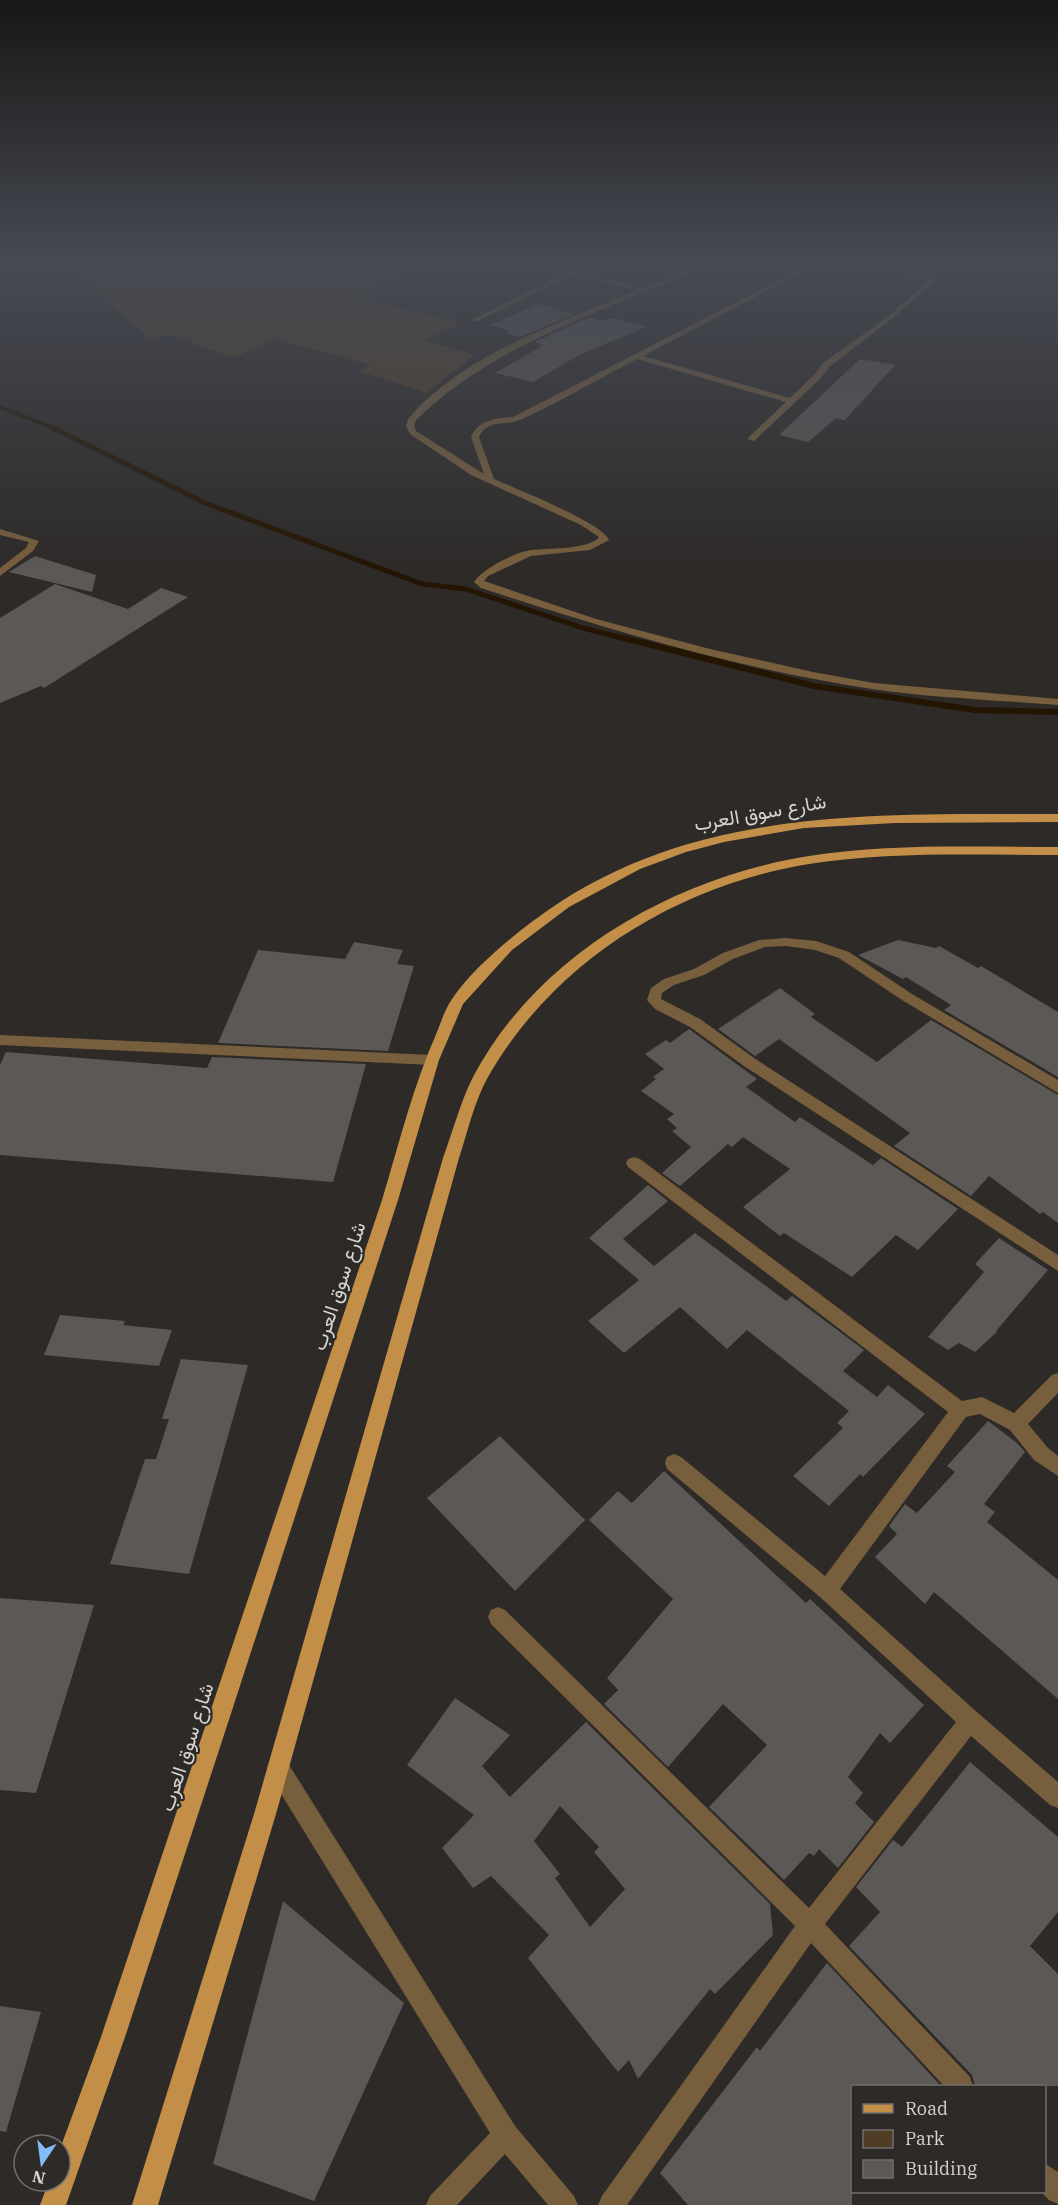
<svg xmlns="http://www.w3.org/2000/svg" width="1058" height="2205" font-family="'IBM Plex Serif',Vazirmatn,serif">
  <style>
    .green { fill: #4f3d26 }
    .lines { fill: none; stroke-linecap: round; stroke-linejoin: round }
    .stream-far2 { stroke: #241502; stroke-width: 4 }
    .stream-far1 { stroke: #241502; stroke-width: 5 }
    .stream { stroke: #241502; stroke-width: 6 }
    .building { fill: #5b5855; fill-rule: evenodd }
    .minor { fill: #775e3d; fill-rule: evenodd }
    .major { fill: #c38f48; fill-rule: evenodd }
    .labels { text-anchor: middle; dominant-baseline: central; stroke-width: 4.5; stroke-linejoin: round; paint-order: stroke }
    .street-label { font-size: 20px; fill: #d5d4d2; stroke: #2d2a28 }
  </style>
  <rect width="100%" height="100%" fill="#2d2a28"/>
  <path class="green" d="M 56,262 L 396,262 L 414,269 L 355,298 L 461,322 L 426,340 L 474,355 L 427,393 L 359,371 L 370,365 L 276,339 L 234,358 L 191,343 L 194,341 L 172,335 L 149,338 L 90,285 Z"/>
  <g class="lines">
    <path class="stream-far2" d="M 0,407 L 56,429"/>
    <path class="stream-far1" d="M 53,428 L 205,503 L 422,584 L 466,589 L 583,628 L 630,640"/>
    <path class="stream" d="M 624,638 L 814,686 L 975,710 L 1058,712"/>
  </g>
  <g class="building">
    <path d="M 538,304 L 574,314 L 520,337 L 505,333 L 509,331 L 491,325 Z"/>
    <path d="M 589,317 L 604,321 L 613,318 L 646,327 L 581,354 L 533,382 L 495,373 L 544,345 L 535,342 Z"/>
    <path d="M 860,359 L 895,365 L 845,420 L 836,418 L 808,442 L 779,435 Z"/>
    <path d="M 35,556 L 96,575 L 92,592 L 9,572 Z"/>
    <path d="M 55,584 L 128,609 L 161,588 L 188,597 L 44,688 L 41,686 L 0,703 L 0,618 Z"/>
    <path d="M 898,940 L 936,948 L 939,946 L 978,968 L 981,966 L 1058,1012 L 1058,1077 L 944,1010 L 951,1005 L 906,977 L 903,979 L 858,955 Z"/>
    <path d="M 354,942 L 403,950 L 397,964 L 414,966 L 388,1051 L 218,1043 L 258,950 L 345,959 Z"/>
    <path d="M 780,988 L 815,1014 L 811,1017 L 877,1062 L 931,1020 L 1058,1095 L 1058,1223 L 1043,1212 L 1040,1214 L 989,1176 L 971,1196 L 894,1146 L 910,1133 L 779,1039 L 755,1056 L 718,1029 Z"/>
    <path d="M 689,1029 L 757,1079 L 746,1087 L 795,1122 L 800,1117 L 873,1165 L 881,1158 L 958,1209 L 918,1250 L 896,1235 L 852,1277 L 784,1233 L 780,1236 L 743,1207 L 790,1169 L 743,1137 L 732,1147 L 728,1144 L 680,1186 L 662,1173 L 691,1147 L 672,1131 L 677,1128 L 667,1119 L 674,1114 L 641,1091 L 656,1079 L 653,1077 L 664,1069 L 645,1054 L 666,1040 L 670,1043 Z"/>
    <path d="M 6,1052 L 207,1068 L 212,1057 L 366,1064 L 333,1182 L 0,1155 L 0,1065 Z"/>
    <path d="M 648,1185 L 668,1201 L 623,1239 L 654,1266 L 695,1233 L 786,1301 L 792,1296 L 864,1350 L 843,1371 L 877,1397 L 888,1385 L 925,1414 L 863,1477 L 860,1474 L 829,1506 L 793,1476 L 843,1428 L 837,1423 L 849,1411 L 747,1330 L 727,1349 L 680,1307 L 624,1353 L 588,1321 L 639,1280 L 589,1238 Z"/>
    <path d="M 999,1238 L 1048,1270 L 996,1331 L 997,1332 L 975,1352 L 959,1343 L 948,1350 L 928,1337 L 984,1272 L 975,1264 Z"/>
    <path d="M 60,1315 L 125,1321 L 123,1325 L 172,1330 L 159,1366 L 44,1355 Z"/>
    <path d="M 181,1359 L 248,1365 L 189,1574 L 110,1564 L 145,1459 L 156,1459 L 169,1419 L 162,1419 Z"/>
    <path d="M 988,1421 L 1017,1443 L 1025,1452 L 984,1504 L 995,1512 L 987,1522 L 1058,1580 L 1058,1699 L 934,1592 L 925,1604 L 875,1557 L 897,1534 L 889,1526 L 905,1504 L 917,1513 L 955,1472 L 947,1466 Z"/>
    <path d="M 500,1436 L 585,1520 L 515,1591 L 427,1498 Z"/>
    <path d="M 664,1471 L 806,1603 L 810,1599 L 924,1705 L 890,1743 L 880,1733 L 848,1777 L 863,1793 L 855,1803 L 874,1822 L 838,1868 L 819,1849 L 814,1856 L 809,1853 L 784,1880 L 709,1807 L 767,1745 L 723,1704 L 668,1767 L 604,1704 L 618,1690 L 607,1678 L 673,1599 L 589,1520 L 618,1491 L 632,1503 Z"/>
    <path d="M 0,1598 L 94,1605 L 36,1793 L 0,1790 Z"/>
    <path d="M 455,1698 L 510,1735 L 482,1766 L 510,1797 L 586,1722 L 770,1904 L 773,1935 L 715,1994 L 710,1989 L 638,2079 L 629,2060 L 618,2072 L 528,1958 L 549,1935 L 491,1876 L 473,1888 L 442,1848 L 474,1815 L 407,1765 ZM 560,1806 L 599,1847 L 594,1852 L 625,1889 L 590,1927 L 555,1878 L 560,1874 L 534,1841 Z"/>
    <path d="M 970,1762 L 1058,1837 L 1058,1912 L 1030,1946 L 1058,1974 L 1058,2086 L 975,2086 L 972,2075 L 849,1946 L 880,1912 L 856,1887 L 893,1840 L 902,1847 Z"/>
    <path d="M 283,1901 L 404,2003 L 314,2201 L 213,2164 Z"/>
    <path d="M 827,1963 L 941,2086 L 852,2086 L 852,2205 L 688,2205 L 660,2173 L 757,2047 L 760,2051 Z"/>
    <path d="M 0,2006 L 41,2012 L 6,2132 L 0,2131 Z"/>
  </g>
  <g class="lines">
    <g class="minor">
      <path d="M 514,262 C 529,262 561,274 572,271 C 582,269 588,262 599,262 L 577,273 L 643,288 L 703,262 L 712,262 C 691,275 664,284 641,293 C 561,327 479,358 416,420 L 414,426 L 416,431 L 484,474 L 471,437 C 478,420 496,418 513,417 L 814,262 L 823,262 L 643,356 L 790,398 L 815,374 L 823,363 L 885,319 L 931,279 L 848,262 L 863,262 L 939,278 L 889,321 L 829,367 L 821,378 L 754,441 L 747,439 L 786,402 L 637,359 C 598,379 560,402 520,420 C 505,426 487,419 479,437 L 494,479 C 514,488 603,523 609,540 L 590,550 L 531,556 L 488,576 L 484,581 L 596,619 L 710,649 L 813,672 L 874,683 L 1058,699 L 1058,705 C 996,700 933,698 872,689 C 739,669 609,630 481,588 L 474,582 C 482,569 515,552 531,550 C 548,548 589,550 599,537 L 581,525 L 471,475 L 410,434 L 406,426 L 408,419 C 465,353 558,324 637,290 L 572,276 L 477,321 L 473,321 L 473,319 L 565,274 Z"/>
      <path d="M 0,529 L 39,541 L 33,551 L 0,576 L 0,568 L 26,548 L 29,542 L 0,535 Z"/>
      <path d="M 786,938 L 816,941 L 849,952 L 912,994 L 1058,1080 L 1058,1093 L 902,1000 L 839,958 L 815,950 L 786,946 L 765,947 L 733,959 L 704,975 L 674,985 L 662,993 L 661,999 L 700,1019 L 754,1058 L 1058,1255 L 1058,1271 L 744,1066 L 690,1027 L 655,1009 L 647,1000 L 651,988 L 664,979 L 694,969 L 723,953 L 759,940 Z"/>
      <path d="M 0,1035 L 432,1055 L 439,1060 L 432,1065 L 0,1045 Z"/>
      <path d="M 634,1157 L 640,1159 L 962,1401 L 982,1397 L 1014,1413 L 1052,1375 L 1058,1373 L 1058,1393 L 1028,1424 L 1048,1448 L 1058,1456 L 1058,1476 L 1034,1460 L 1010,1430 L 980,1414 L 966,1417 L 840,1589 L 978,1713 L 1058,1782 L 1058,1808 L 1050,1805 L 971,1736 L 825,1924 L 970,2077 L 973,2086 L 944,2086 L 811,1943 L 627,2205 L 598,2205 L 602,2196 L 795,1926 L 491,1624 L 488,1617 L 491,1610 L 498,1607 L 505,1610 L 809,1908 L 956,1722 L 820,1597 L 667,1469 L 665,1463 L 667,1457 L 674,1454 L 681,1457 L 825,1576 L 948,1412 L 628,1167 L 626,1163 L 628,1159 Z"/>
      <path d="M 278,1757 L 286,1760 L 515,2126 L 574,2196 L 578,2205 L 548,2205 L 505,2154 L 457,2205 L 426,2205 L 430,2196 L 490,2133 L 270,1776 L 267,1768 L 270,1760 Z"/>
      <path d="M 1044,2163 L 1058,2172 L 1058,2204 L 1049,2200 L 1041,2192 L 1044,2192 Z"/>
    </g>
    <g class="major">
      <path d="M 1058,814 L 1058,822 L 895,823 L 804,828 L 724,842 L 686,852 L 640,869 L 569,907 L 512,950 L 463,1004 L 439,1060 L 398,1200 L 223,1738 L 125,2037 L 66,2205 L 40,2205 L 49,2181 L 60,2181 L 60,2149 L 101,2037 L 382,1200 C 399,1144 413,1086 437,1032 C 441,1022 445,1009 452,999 C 470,972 506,941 533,921 C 689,804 873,815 1058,814 Z"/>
      <path d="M 1058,847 L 1058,855 C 976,855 891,851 809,864 C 678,885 554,961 488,1077 C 474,1102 468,1131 459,1158 L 276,1814 L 158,2205 L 132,2205 L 254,1814 L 443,1158 C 453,1131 460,1103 473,1077 C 538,954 675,877 809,856 C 891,843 975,847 1058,847 Z"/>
    </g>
  </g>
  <linearGradient id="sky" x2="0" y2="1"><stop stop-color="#191716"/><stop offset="0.46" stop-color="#464a53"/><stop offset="1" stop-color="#464a53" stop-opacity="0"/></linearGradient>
  <rect width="1058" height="571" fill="url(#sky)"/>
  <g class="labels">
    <g class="street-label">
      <text transform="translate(760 812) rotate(-10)">شارع سوق العرب</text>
      <text transform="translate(338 1286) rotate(-72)">شارع سوق العرب</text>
      <text transform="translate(186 1747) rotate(-72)">شارع سوق العرب</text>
    </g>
  </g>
  <rect x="851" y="2085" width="195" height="108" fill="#2d2a28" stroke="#706e6c" stroke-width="1.5"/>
  <rect x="863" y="2104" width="30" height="9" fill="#c38f48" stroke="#706e6c" stroke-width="1.5"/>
  <text x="905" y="2115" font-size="18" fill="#d5d4d2">Road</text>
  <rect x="863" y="2130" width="30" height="18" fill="#4f3d26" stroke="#706e6c" stroke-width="1.5"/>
  <text x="905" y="2145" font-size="18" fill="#d5d4d2">Park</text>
  <rect x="863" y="2160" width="30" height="18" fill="#5b5855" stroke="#706e6c" stroke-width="1.5"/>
  <text x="905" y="2175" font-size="18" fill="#d5d4d2">Building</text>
  <g transform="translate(42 2163) rotate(193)"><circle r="28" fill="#2d2a28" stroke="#706e6c" stroke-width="1.5"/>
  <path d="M0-4.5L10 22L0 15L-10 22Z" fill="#84bcfb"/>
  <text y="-9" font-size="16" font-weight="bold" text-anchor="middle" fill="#d5d4d2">N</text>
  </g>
</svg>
